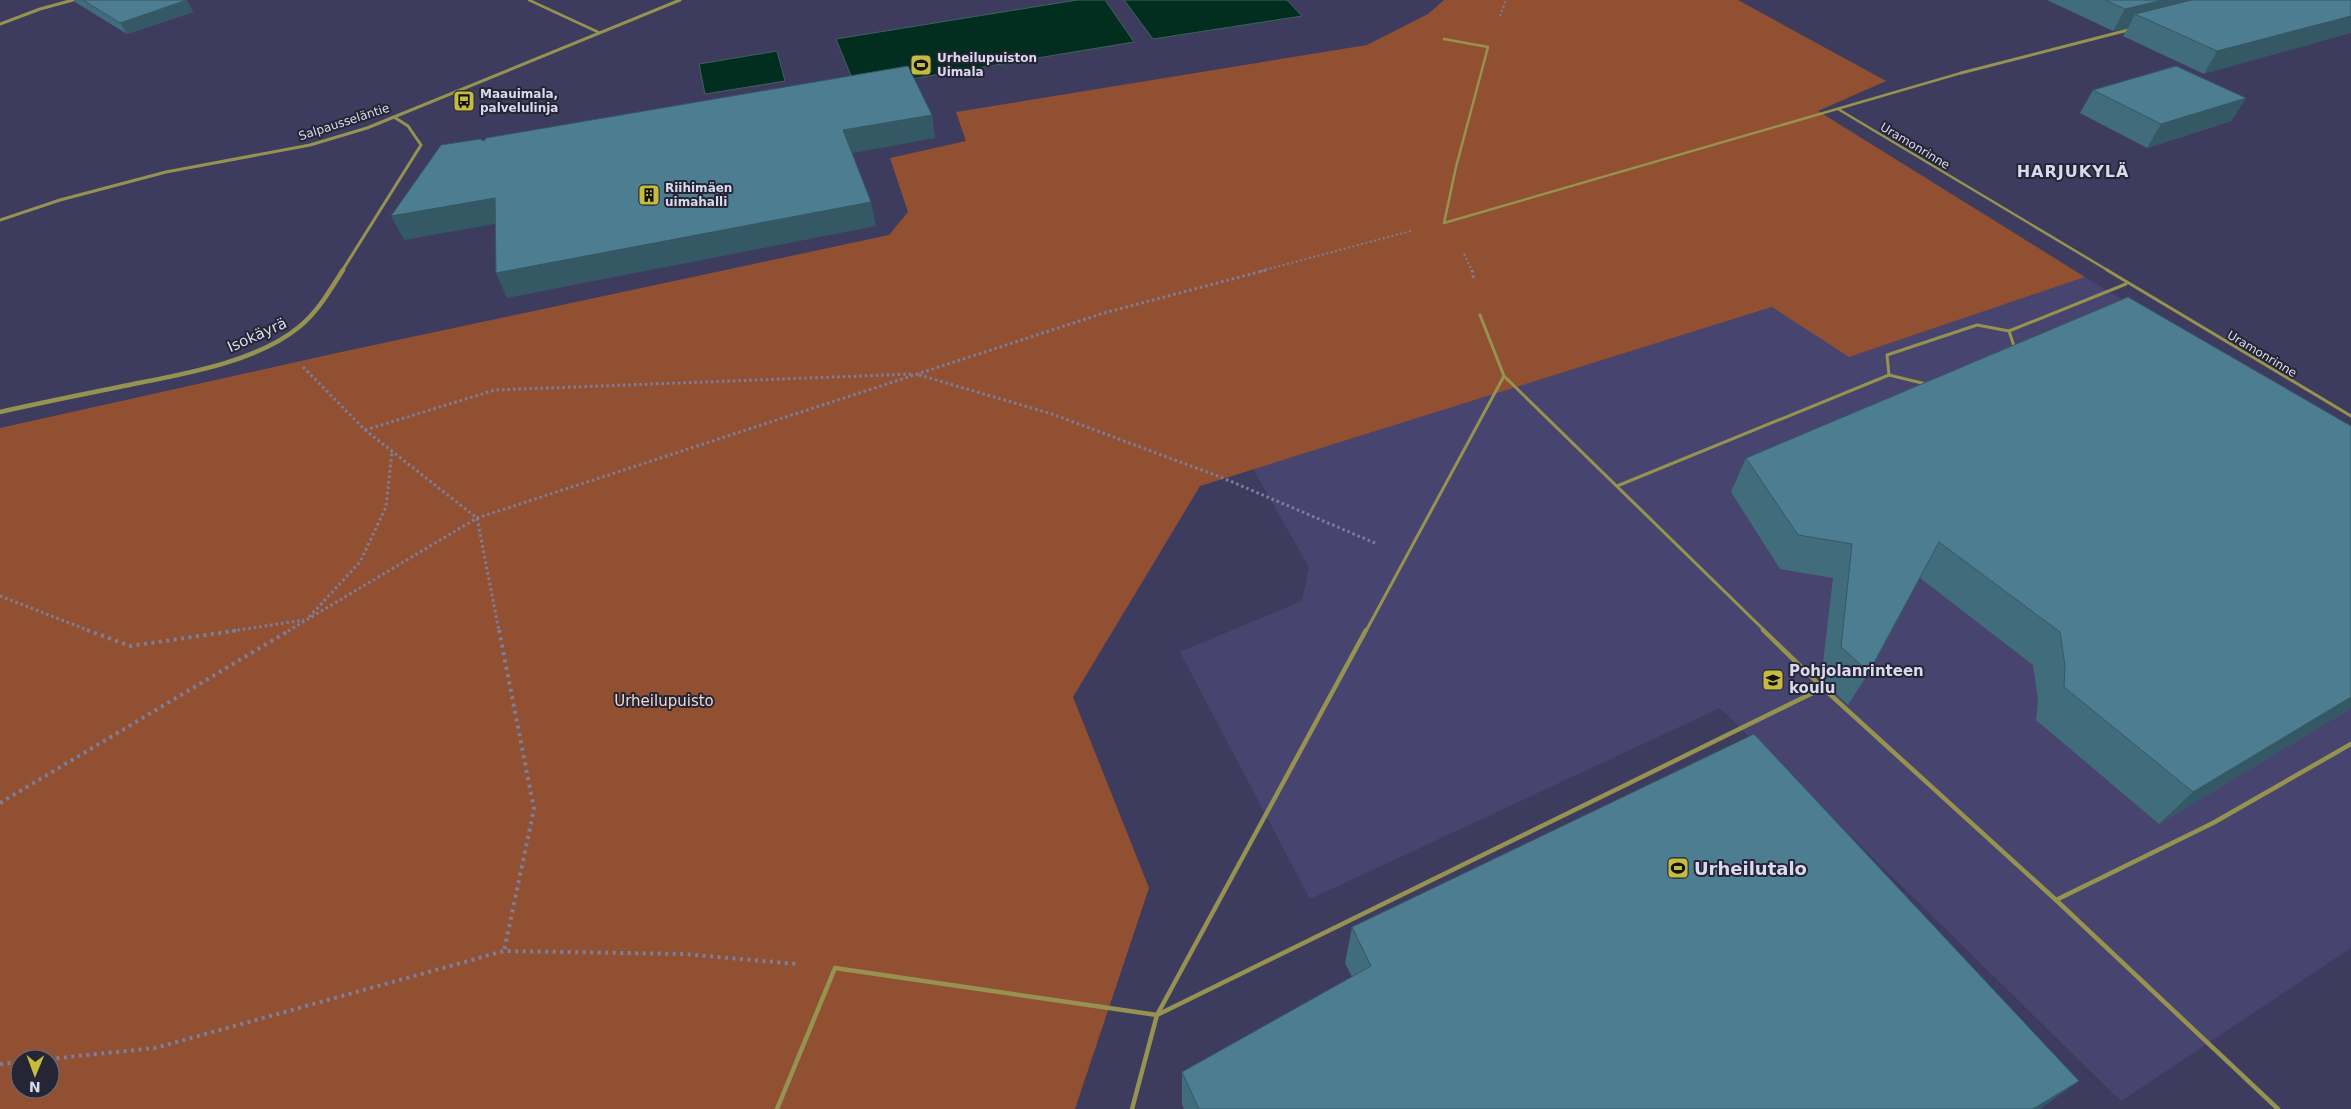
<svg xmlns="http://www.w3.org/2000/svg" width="2351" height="1109" font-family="'DejaVu Sans',sans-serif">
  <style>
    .built { fill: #47456f }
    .green { fill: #915032; fill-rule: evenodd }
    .water { fill: #012e1f; stroke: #42615d }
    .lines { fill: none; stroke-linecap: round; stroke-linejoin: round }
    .path-far2 { stroke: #7e7d9b; stroke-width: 2; stroke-dasharray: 2 2.5; stroke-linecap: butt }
    .path-far1 { stroke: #7e7d9b; stroke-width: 3; stroke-dasharray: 2.5 3; stroke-linecap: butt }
    .path { stroke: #7e7d9b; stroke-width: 4; stroke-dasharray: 3 4.5; stroke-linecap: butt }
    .lane-far2 { stroke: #96924f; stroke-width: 2.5 }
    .lane-far1 { stroke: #96924f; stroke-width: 3 }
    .lane { stroke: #96924f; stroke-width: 4.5 }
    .street-far1 { stroke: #96924f; stroke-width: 3 }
    .street { stroke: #96924f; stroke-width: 4.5 }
    .wall { fill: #416c7c }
    .shaded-wall { fill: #355865 }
    .building { fill: #4c7d90; stroke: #355865 }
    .labels { text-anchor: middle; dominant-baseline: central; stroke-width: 4; stroke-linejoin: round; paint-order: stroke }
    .far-poi-label { font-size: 12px; font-weight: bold; fill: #d9d9ef; stroke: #252535; text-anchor: start }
    .far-street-label { font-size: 12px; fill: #d9d9ef; stroke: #252535 }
    .street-label { font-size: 15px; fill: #d9d9ef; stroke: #252535 }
    .poi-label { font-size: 15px; font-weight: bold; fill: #d9d9ef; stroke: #252535; text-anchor: start }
    .park-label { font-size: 15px; fill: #f2d8cc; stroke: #252535 }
    .far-district-label { font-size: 16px; font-weight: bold; letter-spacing: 1px; fill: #d9d9ef; stroke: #252535 }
    .near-poi-label { font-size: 18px; font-weight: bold; fill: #d9d9ef; stroke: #252535; text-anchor: start }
  </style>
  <rect width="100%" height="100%" fill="#3d3c5f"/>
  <path class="built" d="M 2085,277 L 2351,439 L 2351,948 L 2121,1101 L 1720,708 L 1310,899 L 1180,652 L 1302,601 L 1309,567 L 1253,469 L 1773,307 L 1849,357 Z"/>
  <path class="green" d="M 1444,0 L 1738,0 L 1886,81 L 1818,111 L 2085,277 L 1849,357 L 1772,307 L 1200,486 L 1073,697 L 1149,888 L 1075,1109 L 0,1109 L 0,428 L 332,354 L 889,235 L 908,212 L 890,158 L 966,141 L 956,112 L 1367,45 L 1428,14 ZM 20,1059 L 50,1059 L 50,1089 L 20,1089 Z"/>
  <g class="water">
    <path d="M 1077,0 L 1105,0 L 1134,42 L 856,88 L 836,39 Z"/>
    <path d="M 1124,0 L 1287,0 L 1302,16 L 1153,39 Z"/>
    <path d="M 777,51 L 785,81 L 705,94 L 699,64 Z"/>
  </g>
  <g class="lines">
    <g class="path-far2">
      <path d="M 1500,16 L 1506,0"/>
      <path d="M 1464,254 L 1472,271"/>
      <path d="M 1261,271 L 1411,231"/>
    </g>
    <g class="path-far1">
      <path d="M 1472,270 L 1474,280"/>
      <path d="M 303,367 L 365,430 L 477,518 L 499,631"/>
      <path d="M 919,375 L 1052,414 L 1223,478 L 1375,543"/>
      <path d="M 365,430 L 495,390 L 913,374"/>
      <path d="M 0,596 L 90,631"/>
      <path d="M 309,617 L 360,562 L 386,507 L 392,452"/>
      <path d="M 232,631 L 304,620"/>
      <path d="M 288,631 L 477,518 L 1104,313 L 1266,270"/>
    </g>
    <g class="path">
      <path d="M 87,630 L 130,646 L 240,630"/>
      <path d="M 499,630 L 534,809 L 504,951"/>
      <path d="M 0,803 L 290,630"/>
      <path d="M 49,1059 L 155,1048 L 504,951 L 684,954 L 797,964"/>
      <path d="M 0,1064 L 20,1062"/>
    </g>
    <g class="lane-far2">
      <path d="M 529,0 L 598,32"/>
      <path d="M 1444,39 L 1488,47 L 1456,167 L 1444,223 L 1961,73"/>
      <path d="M 1838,109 L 2109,271"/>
    </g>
    <g class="lane-far1">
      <path d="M 2107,270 L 2351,416"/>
      <path d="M 1480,315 L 1504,376 L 1765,631"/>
      <path d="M 2009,331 L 2015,349"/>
      <path d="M 1889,375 L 1926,384"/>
      <path d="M 1617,486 L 1889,375 L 1887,355 L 1977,325 L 2009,331 L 2126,284"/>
      <path d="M 1366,631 L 1504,376"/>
    </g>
    <g class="lane">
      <path d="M 1763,630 L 1823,688 L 2056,900 L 2278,1109"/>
      <path d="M 2056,900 L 2213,823 L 2351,744"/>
      <path d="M 777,1109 L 835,968 L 1157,1015 L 1366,630"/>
      <path d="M 1132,1109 L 1157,1015 L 1823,688"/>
    </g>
    <g class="street-far1">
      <path d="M 0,24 L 40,9 L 73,0"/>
      <path d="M 1961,73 L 2132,29"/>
      <path d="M 0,220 L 60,200 L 166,172 L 310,145 L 367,128 L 680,0"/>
      <path d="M 342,271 L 421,145 L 408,126 L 394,117"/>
    </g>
    <path class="street" d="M 0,412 C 40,403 80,395 119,387 C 176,375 254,364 299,327 C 318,312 330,290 343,270"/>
  </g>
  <g class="wall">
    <path d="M 74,0 L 186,0 L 193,12 L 127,34 L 75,2 Z"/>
    <path d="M 2047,0 L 2351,0 L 2204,74 L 2123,36 L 2128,28 L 2113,31 Z"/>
    <path d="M 2093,90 L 2246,98 L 2231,121 L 2147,148 L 2080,113 Z"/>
    <path d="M 1746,458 L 2351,708 L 2159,824 L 2036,720 L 2038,699 L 2033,665 L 1920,578 L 1869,672 L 1848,705 L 1821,680 L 1833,578 L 1780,569 L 1731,492 Z"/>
    <path d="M 1352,927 L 2040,1109 L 1184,1109 L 1182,1104 L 1182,1072 L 1352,977 L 1345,963 Z"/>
  </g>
  <g class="shaded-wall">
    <path d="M 187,0 L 193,12 L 127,34 L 120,23 Z"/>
    <path d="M 2163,0 L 2205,0 L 2135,14 L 2128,28 L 2113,31 L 2125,9 Z"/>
    <path d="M 2351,16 L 2351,33 L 2204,74 L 2217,51 Z"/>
    <path d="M 2246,98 L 2231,121 L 2147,148 L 2161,124 Z"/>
    <path d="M 932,115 L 935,138 L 848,154 L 843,130 Z"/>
    <path d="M 495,198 L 505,222 L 404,240 L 391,216 Z"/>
    <path d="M 871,202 L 876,226 L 507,298 L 496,273 Z"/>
    <path d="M 2351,697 L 2351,708 L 2159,824 L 2193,792 Z"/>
    <path d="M 2079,1081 L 2040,1109 L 2033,1109 Z"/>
  </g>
  <g class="building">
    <path d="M 83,0 L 187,0 L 120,23 Z"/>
    <path d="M 2105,0 L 2163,0 L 2125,9 Z"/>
    <path d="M 2192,0 L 2351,0 L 2351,16 L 2217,51 L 2135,14 Z"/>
    <path d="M 908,66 L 932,115 L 843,130 L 871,202 L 496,273 L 495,198 L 391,216 L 441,145 L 480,139 L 484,141 L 486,138 Z"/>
    <path d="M 2176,66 L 2246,98 L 2161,124 L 2093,90 Z"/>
    <path d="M 2128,297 L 2351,426 L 2351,697 L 2193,792 L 2064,687 L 2065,666 L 2060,632 L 1939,542 L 1869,672 L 1841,647 L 1852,544 L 1798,535 L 1746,458 Z"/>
    <path d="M 1754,734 L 2079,1081 L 2033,1109 L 1199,1109 L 1182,1072 L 1371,966 L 1352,927 Z"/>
  </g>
  <defs>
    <g id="stadium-square" transform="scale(1.125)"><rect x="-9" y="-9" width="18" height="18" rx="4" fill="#c5bc3d" stroke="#252535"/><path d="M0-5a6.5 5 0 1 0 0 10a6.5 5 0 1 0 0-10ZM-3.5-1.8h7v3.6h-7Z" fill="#111"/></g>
    <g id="bus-square" transform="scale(1.125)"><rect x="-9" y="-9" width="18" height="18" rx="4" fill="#c5bc3d" stroke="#252535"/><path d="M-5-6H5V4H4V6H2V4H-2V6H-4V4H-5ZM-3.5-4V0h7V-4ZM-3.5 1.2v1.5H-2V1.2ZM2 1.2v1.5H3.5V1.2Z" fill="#111"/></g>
    <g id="building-square" transform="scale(1.125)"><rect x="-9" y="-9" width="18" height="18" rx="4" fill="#c5bc3d" stroke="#252535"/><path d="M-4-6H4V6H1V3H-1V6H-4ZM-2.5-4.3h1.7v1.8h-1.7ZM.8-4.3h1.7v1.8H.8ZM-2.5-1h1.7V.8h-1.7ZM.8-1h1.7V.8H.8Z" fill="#111"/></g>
    <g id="school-square" transform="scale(1.125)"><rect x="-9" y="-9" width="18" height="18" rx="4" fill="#c5bc3d" stroke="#252535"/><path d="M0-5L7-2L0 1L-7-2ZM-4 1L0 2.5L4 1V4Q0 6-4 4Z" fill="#111"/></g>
  </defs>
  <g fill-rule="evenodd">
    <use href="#stadium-square" x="921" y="65"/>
    <use href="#bus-square" x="464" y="101"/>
    <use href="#building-square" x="649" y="195"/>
    <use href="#school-square" x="1773" y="680"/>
    <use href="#stadium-square" x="1678" y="868"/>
  </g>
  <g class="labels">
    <g class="far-poi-label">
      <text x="937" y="58">Urheilupuiston<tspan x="937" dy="14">Uimala</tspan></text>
      <text x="480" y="94">Maauimala,<tspan x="480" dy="14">palvelulinja</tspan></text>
      <text x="665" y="188">Riihimäen<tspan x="665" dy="14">uimahalli</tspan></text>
    </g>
    <g class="far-street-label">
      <text transform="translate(344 122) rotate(-18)">Salpausseläntie</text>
      <text transform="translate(1915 146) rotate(31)">Uramonrinne</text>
      <text transform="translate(2262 354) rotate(31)">Uramonrinne</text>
    </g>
    <g class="street-label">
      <text transform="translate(257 335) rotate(-24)">Isokäyrä</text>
    </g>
    <g class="poi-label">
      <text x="1789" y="671">Pohjolanrinteen<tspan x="1789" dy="17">koulu</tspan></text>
    </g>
    <g class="park-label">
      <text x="664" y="701">Urheilupuisto</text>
    </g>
    <g class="far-district-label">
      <text x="2073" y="171">HARJUKYLÄ</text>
    </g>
    <g class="near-poi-label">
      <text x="1694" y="868">Urheilutalo</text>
    </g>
  </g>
  <g transform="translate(35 1074) rotate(181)"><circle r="24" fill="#252535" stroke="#6d6d7f"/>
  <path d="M0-4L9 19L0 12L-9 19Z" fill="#c5bc3d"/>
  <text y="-8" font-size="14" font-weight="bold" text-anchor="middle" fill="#d9d9ef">N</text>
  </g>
</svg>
